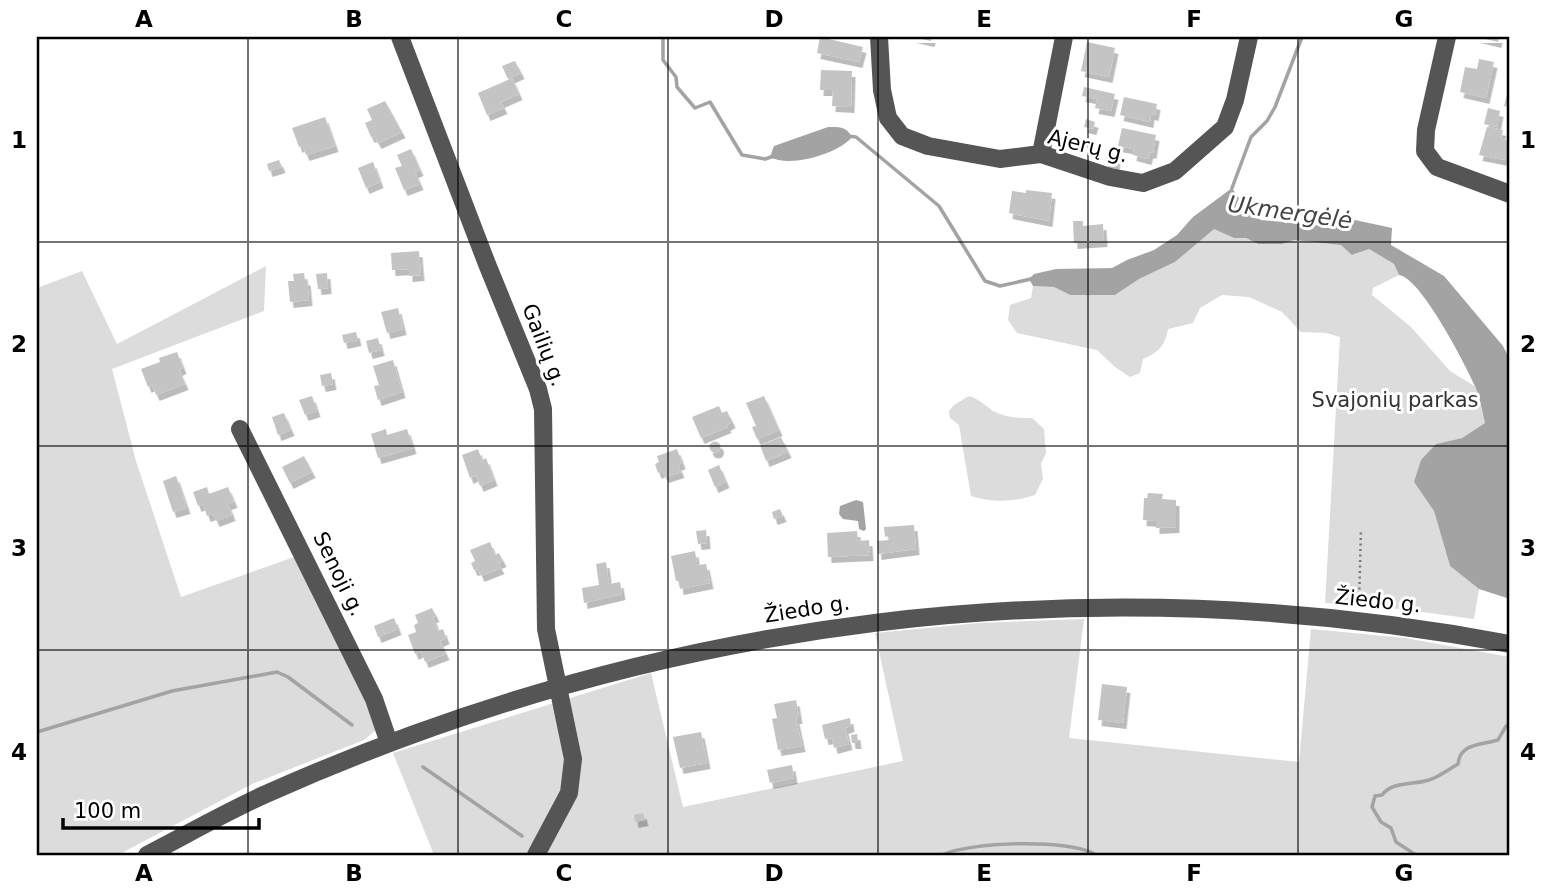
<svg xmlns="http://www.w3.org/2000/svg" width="1547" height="892" font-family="'DejaVu Sans',sans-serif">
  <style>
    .green { fill: #dcdcdc }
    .water { fill: #a3a3a3 }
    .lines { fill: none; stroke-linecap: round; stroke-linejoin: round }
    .stream { stroke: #a3a3a3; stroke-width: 3.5 }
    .building { fill: #c4c4c4; filter: url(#shadow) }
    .path { stroke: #777; stroke-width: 2.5; stroke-dasharray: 2 3.5; stroke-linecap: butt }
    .minor { stroke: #555; stroke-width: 18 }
    .grid { fill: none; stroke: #000; stroke-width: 2; stroke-opacity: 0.55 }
    .labels { text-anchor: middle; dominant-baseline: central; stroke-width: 6; stroke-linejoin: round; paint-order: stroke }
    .street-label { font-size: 21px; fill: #000; stroke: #fff }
    .park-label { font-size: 21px; fill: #333; stroke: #fff }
    .water-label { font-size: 23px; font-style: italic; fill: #444; stroke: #fff }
    .neatline { fill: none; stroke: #000; stroke-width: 2.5 }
    .grid-label { font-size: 23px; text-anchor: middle; font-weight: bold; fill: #000 }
  </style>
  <defs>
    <filter id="shadow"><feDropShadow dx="3.5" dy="6" stdDeviation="0" flood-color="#0004"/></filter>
  </defs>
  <rect width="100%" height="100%" fill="#fff"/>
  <g class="green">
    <path d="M 1214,228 L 1234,238 L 1246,238 L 1258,244 L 1282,244 L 1294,240 L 1341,245 L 1353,255 L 1369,249 L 1394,264 L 1399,275 L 1373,288 L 1372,295 L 1411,327 L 1450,371 L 1476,387 L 1485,423 L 1462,438 L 1436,444 L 1414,482 L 1434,511 L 1450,566 L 1479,589 L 1474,619 L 1400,609 L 1325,603 L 1340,337 L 1326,333 L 1301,332 L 1282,312 L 1249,297 L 1222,295 L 1200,308 L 1193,323 L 1168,329 C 1165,346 1159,352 1143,359 L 1140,373 L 1130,377 L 1115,367 L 1097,350 L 1017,333 L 1008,320 L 1010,305 L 1031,298 L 1033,286 L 1054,287 L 1070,295 L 1115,295 L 1139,279 L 1175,262 Z"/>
    <path d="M 266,266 L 264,311 L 112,369 L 136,461 L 181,597 L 294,557 L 309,571 L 377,726 L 375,731 L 364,740 L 252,784 L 118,855 L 37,855 L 37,288 L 82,271 L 117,344 Z"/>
    <path d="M 969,396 C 979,399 985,405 993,411 C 1006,418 1019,418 1032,418 L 1044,429 L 1046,453 L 1041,464 L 1043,479 L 1035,495 C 1015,502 992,503 971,496 L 959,425 L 950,418 L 949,411 L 954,405 Z"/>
    <path d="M 1084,619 L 1069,738 L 1299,762 L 1311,629 L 1405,638 L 1510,657 L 1510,855 L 434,855 L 393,753 L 651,673 L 683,807 L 903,761 L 875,633 L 979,623 Z"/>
  </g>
  <g class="water">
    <path d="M 828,127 C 839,127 846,126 852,137 C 838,154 790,168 770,157 L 774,146 Z"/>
    <path d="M 1232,188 L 1239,198 L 1235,208 L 1239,211 L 1246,210 L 1261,220 L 1336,227 L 1355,220 L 1392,228 L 1391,245 L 1444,276 L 1503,346 L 1510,360 L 1510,599 L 1479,589 L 1450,566 L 1434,511 L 1414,482 L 1421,460 L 1436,444 L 1462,438 L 1485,423 C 1482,411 1480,397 1475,386 C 1465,364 1421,278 1399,275 L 1394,264 L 1369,249 L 1352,255 L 1341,245 L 1294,240 L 1282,244 L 1258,244 L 1246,238 L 1234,238 L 1214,229 L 1175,262 L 1139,279 L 1115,295 L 1070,295 L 1054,287 L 1033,286 L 1029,279 L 1034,274 L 1056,269 L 1112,268 L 1127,260 L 1154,250 L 1177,235 L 1193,217 Z"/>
    <path d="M 856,500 L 863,502 L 866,529 L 864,531 L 859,529 L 858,521 L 843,519 L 839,514 L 840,506 Z"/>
  </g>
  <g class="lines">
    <g class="stream">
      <path d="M 663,37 L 663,60 L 676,77 L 677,87 L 695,108 L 710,102 L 742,155 L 765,159 L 774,156"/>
      <path d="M 848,136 L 856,137 L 939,206 L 985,281 L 1000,286 L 1031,279"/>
      <path d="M 1232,188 L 1251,137 L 1267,121 L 1275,107 L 1302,37"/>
      <path d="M 37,732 L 172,691 L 277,672 L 288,677 L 352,725"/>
      <path d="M 423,767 L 522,836"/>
      <path d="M 942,855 C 968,842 1071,838 1096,855"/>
      <path d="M 1416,855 L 1396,842 L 1391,828 L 1381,822 L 1372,807 L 1375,796 L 1382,795 C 1392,781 1414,785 1429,780 C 1439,777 1449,769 1458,764 C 1460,743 1481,745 1498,740 L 1506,726 L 1510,724"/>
    </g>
  </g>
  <g class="building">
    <path d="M 820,37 L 863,47 L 859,62 L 817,53 Z"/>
    <path d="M 913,37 L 932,37 L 931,41 Z"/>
    <path d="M 1477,37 L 1499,37 L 1498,42 Z"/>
    <path d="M 1087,42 L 1115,48 L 1109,77 L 1081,71 Z"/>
    <path d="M 1479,59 L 1494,62 L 1486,98 L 1460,92 L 1465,67 L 1477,69 Z"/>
    <path d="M 515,61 L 521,73 L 508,79 L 502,66 Z"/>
    <path d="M 821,70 L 852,71 L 851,107 L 832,106 L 833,90 L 820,90 Z"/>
    <path d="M 512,78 L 519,94 L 501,102 L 504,108 L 487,115 L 478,93 Z"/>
    <path d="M 1084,87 L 1115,94 L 1111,111 L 1095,108 L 1097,99 L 1082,96 Z"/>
    <path d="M 1508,91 L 1510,91 L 1510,107 L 1504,106 Z"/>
    <path d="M 1124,97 L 1157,104 L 1155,115 L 1151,114 L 1150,122 L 1120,115 Z"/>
    <path d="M 385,101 L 402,132 L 378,143 L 374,136 L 371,137 L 365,123 L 372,120 L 367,109 Z"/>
    <path d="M 1488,108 L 1500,111 L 1497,127 L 1484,124 Z"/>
    <path d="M 325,117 L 335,146 L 306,155 L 302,145 L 299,147 L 292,128 Z"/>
    <path d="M 1086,119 L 1095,122 L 1093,129 L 1084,127 Z"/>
    <path d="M 1487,127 L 1503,130 L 1501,139 L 1510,141 L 1505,160 L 1479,155 Z"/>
    <path d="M 1122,128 L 1156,135 L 1153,153 L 1150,152 L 1148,159 L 1133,155 L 1134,149 L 1118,146 Z"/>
    <path d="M 411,149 L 420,170 L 415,172 L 420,184 L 404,190 L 395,168 L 402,166 L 397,155 Z"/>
    <path d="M 1108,149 L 1118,152 L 1116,164 L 1105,162 Z"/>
    <path d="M 279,160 L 282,167 L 269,171 L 267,164 Z"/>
    <path d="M 373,162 L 380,182 L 366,188 L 358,168 Z"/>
    <path d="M 1026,190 L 1052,193 L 1049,221 L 1009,213 L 1012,191 L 1026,193 Z"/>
    <path d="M 1073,221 L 1083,221 L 1083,226 L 1103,224 L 1104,241 L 1074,243 Z"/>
    <path d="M 419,251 L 421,275 L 409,276 L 409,269 L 392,270 L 391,253 Z"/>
    <path d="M 304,273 L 305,280 L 307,279 L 309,300 L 290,302 L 288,281 L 294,281 L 293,274 Z"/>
    <path d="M 327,273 L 328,288 L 318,289 L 316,274 Z"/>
    <path d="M 398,308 L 403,329 L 387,333 L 381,312 Z"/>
    <path d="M 356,332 L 358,340 L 344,343 L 342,335 Z"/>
    <path d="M 378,338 L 381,350 L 369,353 L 366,341 Z"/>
    <path d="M 177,352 L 183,368 L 179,370 L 185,384 L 156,395 L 152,385 L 148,387 L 141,369 L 160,362 L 159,358 Z"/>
    <path d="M 393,360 L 402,392 L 378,400 L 374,386 L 379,385 L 373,366 Z"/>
    <path d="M 331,373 L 333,384 L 322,386 L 320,375 Z"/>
    <path d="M 312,396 L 317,411 L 305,415 L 299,400 Z"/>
    <path d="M 764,396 L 779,430 L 757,439 L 752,427 L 756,426 L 746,403 Z"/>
    <path d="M 719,406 L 722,413 L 727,411 L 732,422 L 727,425 L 728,427 L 701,438 L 692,417 Z"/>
    <path d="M 284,413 L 291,430 L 278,435 L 272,417 Z"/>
    <path d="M 386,429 L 387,435 L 407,429 L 413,448 L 378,458 L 371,434 Z"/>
    <path d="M 781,437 L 788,452 L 766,461 L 760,445 Z"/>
    <circle cx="715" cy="447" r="5.5"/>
    <path d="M 478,449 L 482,460 L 486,458 L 494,480 L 480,486 L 476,475 L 470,478 L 462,455 Z"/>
    <path d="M 677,449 L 682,463 L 678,465 L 681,472 L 665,477 L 662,471 L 658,473 L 655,464 L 659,462 L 657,456 Z"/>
    <path d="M 304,456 L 312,472 L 290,483 L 282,467 Z"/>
    <path d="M 719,465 L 726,482 L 715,487 L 708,470 Z"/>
    <path d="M 176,476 L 187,508 L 173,512 L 163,481 Z"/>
    <path d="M 207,487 L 209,494 L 228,487 L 234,502 L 228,504 L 232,515 L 216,521 L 213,514 L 207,516 L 203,504 L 198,506 L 193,492 Z"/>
    <path d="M 1148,493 L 1163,494 L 1162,499 L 1176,500 L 1176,527 L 1156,528 L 1156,521 L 1143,520 L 1144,498 L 1147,498 Z"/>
    <path d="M 780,509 L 783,516 L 774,519 L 772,512 Z"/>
    <path d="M 914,525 L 916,549 L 878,554 L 877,541 L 889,540 L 888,536 L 885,537 L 884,527 Z"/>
    <path d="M 706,530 L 707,543 L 698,544 L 696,531 Z"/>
    <path d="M 857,531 L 858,541 L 869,540 L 870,555 L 828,557 L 827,533 Z"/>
    <path d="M 490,542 L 495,555 L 499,553 L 503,561 L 498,563 L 501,568 L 481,576 L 478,569 L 474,570 L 471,563 L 475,561 L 470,550 Z"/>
    <path d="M 695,551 L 697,565 L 706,564 L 710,583 L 680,589 L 679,581 L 676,581 L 671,556 Z"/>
    <path d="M 606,562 L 609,584 L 620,582 L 622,594 L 584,603 L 582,588 L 599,585 L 596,564 Z"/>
    <path d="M 432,608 L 436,616 L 433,617 L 438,631 L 443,629 L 446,638 L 440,641 L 446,654 L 425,662 L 421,651 L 415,654 L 408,635 L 416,632 L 414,625 L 418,623 L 415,615 Z"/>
    <path d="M 394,618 L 398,629 L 378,637 L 374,626 Z"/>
    <path d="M 1102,684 L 1127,687 L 1123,723 L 1098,720 Z"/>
    <path d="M 796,700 L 799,718 L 796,718 L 802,746 L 778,750 L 772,719 L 777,718 L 774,704 Z"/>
    <path d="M 850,718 L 851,726 L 845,728 L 849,744 L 834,748 L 832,738 L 825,739 L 822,725 Z"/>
    <path d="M 701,732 L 707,763 L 680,768 L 673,737 Z"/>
    <path d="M 857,734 L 858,743 L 852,743 L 851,735 Z"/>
    <path d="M 792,765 L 794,778 L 770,783 L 767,770 Z"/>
    <path d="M 643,813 L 645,820 L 635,822 L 634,815 Z"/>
  </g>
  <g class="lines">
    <path class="path" d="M 1359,606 L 1361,529"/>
    <g class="minor">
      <path d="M 400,37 L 487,264 L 538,389 L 543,409 L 546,629 L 573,759 L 569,793 L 536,855"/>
      <path d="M 879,37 L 882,90 L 888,118 L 902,136 L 928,146 L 1000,159 L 1041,154 L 1110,177 L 1143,183 L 1175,171 L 1225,127 L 1235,100 L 1249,37"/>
      <path d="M 1447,37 L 1426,130 L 1425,151 L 1437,167 L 1510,194"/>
      <path d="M 1041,154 L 1064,37"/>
      <path d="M 240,429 L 374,699 L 389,743"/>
      <path d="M 147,855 C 186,835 226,812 266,794 C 662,617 1084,564 1510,644"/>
    </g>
  </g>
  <path class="grid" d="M 248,37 L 248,855M 458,37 L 458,855M 668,37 L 668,855M 878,37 L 878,855M 1088,37 L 1088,855M 1298,37 L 1298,855M 37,242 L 1510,242M 37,446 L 1510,446M 37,650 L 1510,650"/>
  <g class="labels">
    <g class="street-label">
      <text transform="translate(1088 146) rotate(14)">Ajerų g.</text>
      <text transform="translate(544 345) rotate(69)">Gailių g.</text>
      <text transform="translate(339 574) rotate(64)">Senoji g.</text>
      <text transform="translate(1378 601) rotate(6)">Žiedo g.</text>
      <text transform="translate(807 609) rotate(-9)">Žiedo g.</text>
    </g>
    <g class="park-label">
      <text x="1395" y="400">Svajonių parkas</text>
    </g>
    <g class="water-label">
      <text transform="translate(1290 212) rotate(8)">Ukmergėlė</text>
    </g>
  </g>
  <rect width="1547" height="892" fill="none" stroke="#ffffff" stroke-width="77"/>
  <path d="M63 818v10h196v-10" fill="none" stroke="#000000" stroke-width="3.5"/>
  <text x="74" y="818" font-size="21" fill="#000000" stroke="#ffffff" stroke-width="5" paint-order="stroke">100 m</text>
  <rect x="38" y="38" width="1470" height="816" class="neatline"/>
  <g class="grid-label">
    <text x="144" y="27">A</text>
    <text x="354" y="27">B</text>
    <text x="564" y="27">C</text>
    <text x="774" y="27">D</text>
    <text x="984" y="27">E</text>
    <text x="1194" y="27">F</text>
    <text x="1404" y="27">G</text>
    <text x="19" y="148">1</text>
    <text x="1528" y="148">1</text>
    <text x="19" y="352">2</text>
    <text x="1528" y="352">2</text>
    <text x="19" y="556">3</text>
    <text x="1528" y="556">3</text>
    <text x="19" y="760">4</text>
    <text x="1528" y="760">4</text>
    <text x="144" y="881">A</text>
    <text x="354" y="881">B</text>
    <text x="564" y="881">C</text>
    <text x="774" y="881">D</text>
    <text x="984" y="881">E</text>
    <text x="1194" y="881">F</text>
    <text x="1404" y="881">G</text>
  </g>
</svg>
